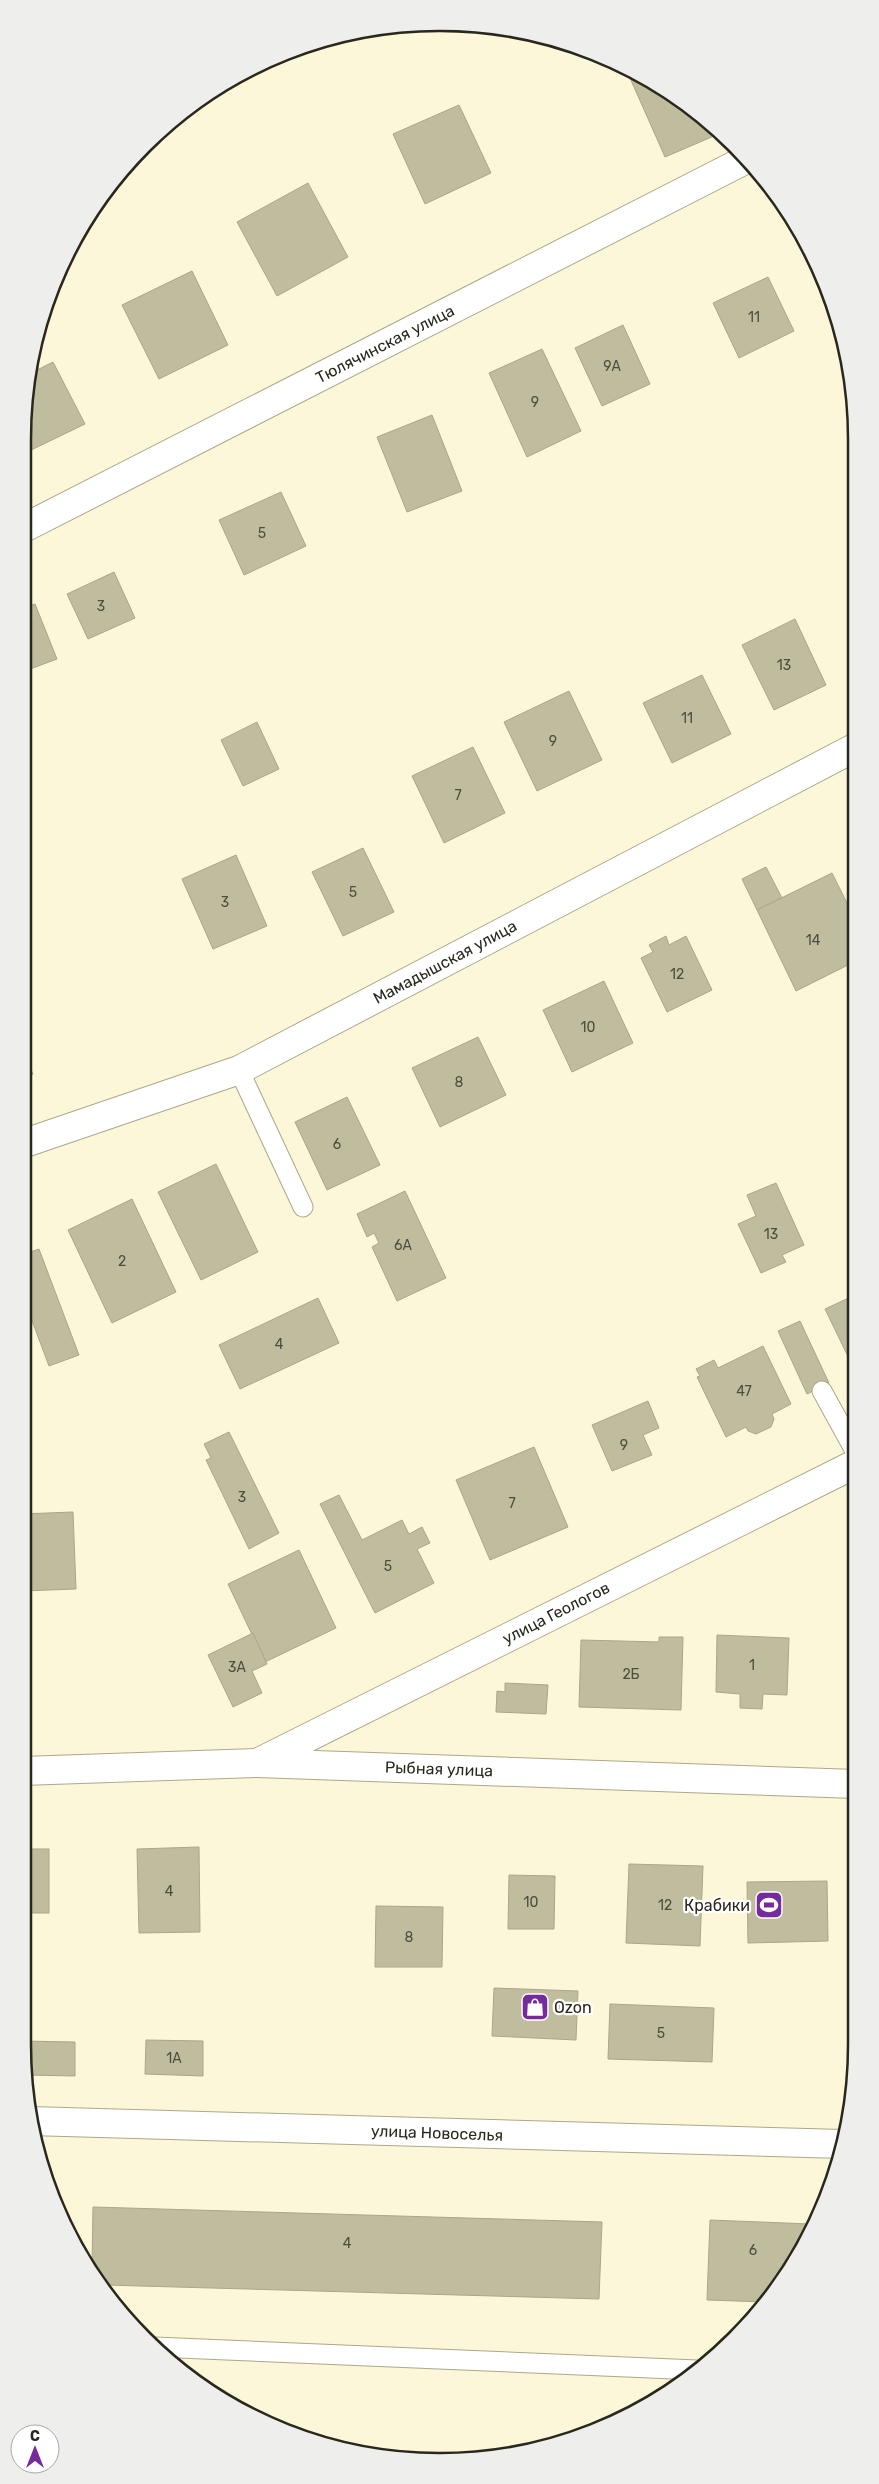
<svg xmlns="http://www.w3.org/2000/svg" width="879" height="2484" font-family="Rubik,sans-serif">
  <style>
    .building { fill: #c0bd9f; stroke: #aaa689 }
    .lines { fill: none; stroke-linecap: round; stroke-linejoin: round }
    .service-casing { stroke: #aca88b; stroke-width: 21 }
    .minor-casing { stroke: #aca88b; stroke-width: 30 }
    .service { stroke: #fff; stroke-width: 19 }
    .minor { stroke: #fff; stroke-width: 28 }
    .labels { text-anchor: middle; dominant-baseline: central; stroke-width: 4.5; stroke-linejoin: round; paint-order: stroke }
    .number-label { font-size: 14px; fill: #504d3e }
    .street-label { font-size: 16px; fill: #2a281d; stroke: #fff }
    .poi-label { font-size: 16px; fill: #2a281d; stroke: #fff; text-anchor: end }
    .rim { fill: none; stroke: #2a281d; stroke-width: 2.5 }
  </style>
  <rect width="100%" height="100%" fill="#fbf7d8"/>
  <g class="building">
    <path d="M 626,69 L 648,79 L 712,131 L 714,136 L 665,157 Z"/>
    <path d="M 459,105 L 491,173 L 425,204 L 393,134 Z"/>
    <path d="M 308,183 L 348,257 L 277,296 L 237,222 Z"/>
    <path d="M 192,271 L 228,345 L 159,379 L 122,305 Z"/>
    <path d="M 768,277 L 794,331 L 739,358 L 713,303 Z"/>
    <path d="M 623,325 L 650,384 L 602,406 L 575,348 Z"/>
    <path d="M 542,349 L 581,431 L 527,457 L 489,373 Z"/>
    <path d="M 53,362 L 85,424 L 27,452 L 22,440 L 31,373 Z"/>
    <path d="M 432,415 L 462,491 L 407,512 L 377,437 Z"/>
    <path d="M 281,492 L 306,546 L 244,575 L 219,520 Z"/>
    <path d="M 114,572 L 135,618 L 88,639 L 67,594 Z"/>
    <path d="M 35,604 L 57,659 L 22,672 L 22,609 Z"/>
    <path d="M 795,619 L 826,685 L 774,710 L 742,645 Z"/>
    <path d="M 702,675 L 731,734 L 672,763 L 643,703 Z"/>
    <path d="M 569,691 L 602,760 L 537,791 L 504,722 Z"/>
    <path d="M 257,722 L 279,769 L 243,786 L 221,740 Z"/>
    <path d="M 473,747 L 505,813 L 444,843 L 412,776 Z"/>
    <path d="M 363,848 L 394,912 L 343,936 L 312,872 Z"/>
    <path d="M 236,855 L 267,926 L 213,949 L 182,879 Z"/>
    <path d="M 766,867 L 782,898 L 757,910 L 742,879 Z"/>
    <path d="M 832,873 L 854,917 L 854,962 L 796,991 L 757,910 Z"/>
    <path d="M 666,936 L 669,945 L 686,936 L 712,990 L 667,1012 L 641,958 L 653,952 L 649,945 Z"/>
    <path d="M 604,981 L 633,1043 L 572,1072 L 543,1010 Z"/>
    <path d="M 478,1037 L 506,1095 L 440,1127 L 412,1068 Z"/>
    <path d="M 22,1052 L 33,1074 L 22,1079 Z"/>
    <path d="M 347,1097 L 380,1165 L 327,1190 L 295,1122 Z"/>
    <path d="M 216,1164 L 258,1252 L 201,1280 L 158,1192 Z"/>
    <path d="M 776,1183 L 804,1245 L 782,1255 L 786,1262 L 761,1273 L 738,1224 L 756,1216 L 747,1195 Z"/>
    <path d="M 405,1191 L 446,1278 L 397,1301 L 372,1247 L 379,1243 L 374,1233 L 367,1237 L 357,1214 Z"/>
    <path d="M 132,1199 L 176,1292 L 112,1323 L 68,1230 Z"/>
    <path d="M 39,1249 L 79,1355 L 49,1366 L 22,1294 L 22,1255 Z"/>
    <path d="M 855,1288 L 855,1371 L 825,1309 L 853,1296 L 850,1290 Z"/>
    <path d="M 318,1298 L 339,1343 L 240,1389 L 219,1345 Z"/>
    <path d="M 800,1321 L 829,1383 L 807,1394 L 778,1331 Z"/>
    <path d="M 763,1346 L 791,1404 L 772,1414 L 774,1419 L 771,1427 L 756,1434 L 748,1431 L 746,1427 L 726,1437 L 697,1377 L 700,1376 L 696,1369 L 714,1360 L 718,1368 Z"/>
    <path d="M 648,1401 L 659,1428 L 643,1435 L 652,1455 L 612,1471 L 592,1425 Z"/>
    <path d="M 229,1432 L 279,1533 L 249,1549 L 206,1460 L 211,1458 L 204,1444 Z"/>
    <path d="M 534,1447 L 568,1527 L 490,1560 L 456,1480 Z"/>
    <path d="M 339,1495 L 362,1540 L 402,1520 L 409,1534 L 422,1527 L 430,1543 L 417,1549 L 434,1583 L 375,1613 L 320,1504 Z"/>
    <path d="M 73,1512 L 76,1589 L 22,1591 L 22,1514 Z"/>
    <path d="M 299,1550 L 336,1628 L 265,1662 L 228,1584 Z"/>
    <path d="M 253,1633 L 267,1664 L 252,1671 L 262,1693 L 233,1707 L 208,1655 Z"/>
    <path d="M 717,1635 L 789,1638 L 787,1695 L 763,1694 L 762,1709 L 740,1708 L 740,1694 L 716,1692 Z"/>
    <path d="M 659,1637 L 683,1637 L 681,1710 L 579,1707 L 581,1640 L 659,1642 Z"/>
    <path d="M 505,1683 L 548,1685 L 546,1714 L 496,1712 L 497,1691 L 505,1692 Z"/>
    <path d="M 199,1847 L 200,1932 L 139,1933 L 137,1849 Z"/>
    <rect x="22" y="1849" width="27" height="64"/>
    <path d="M 629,1864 L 703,1866 L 700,1946 L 626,1943 Z"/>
    <path d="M 509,1875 L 555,1876 L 554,1929 L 508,1929 Z"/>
    <path d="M 827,1881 L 828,1941 L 748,1943 L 747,1882 Z"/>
    <path d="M 376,1906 L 443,1907 L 442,1967 L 375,1967 Z"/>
    <path d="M 494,1988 L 578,1991 L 576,2040 L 492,2036 Z"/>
    <path d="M 610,2004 L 714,2008 L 712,2062 L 608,2059 Z"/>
    <path d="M 146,2040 L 203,2041 L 203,2076 L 145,2074 Z"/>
    <path d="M 22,2041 L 75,2042 L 75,2076 L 25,2075 Z"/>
    <path d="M 93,2207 L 602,2222 L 599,2299 L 105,2285 L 92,2264 Z"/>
    <path d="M 710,2220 L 810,2224 L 786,2276 L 765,2302 L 707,2300 Z"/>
  </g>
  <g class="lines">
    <g class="service-casing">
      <g id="service">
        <path d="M 239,1070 L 303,1207"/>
        <path d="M 822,1391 L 855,1451"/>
        <path d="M 155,2347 L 697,2370"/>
      </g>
    </g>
    <g class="minor-casing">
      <g id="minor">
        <path d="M 22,529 L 747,159"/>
        <path d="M 22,1144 L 239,1070 L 854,748"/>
        <path d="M 259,1762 L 855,1464"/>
        <path d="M 22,1771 L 257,1763 L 856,1784"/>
        <path d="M 30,2121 L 843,2144"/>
      </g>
    </g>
    <use href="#service" class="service"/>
    <use href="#minor" class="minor"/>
  </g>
  <defs>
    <g id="stadium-square" transform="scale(1.4375)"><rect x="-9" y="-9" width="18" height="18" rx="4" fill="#762b9d" stroke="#fff"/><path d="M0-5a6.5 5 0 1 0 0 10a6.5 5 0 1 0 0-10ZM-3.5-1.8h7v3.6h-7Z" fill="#fff"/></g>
    <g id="shop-square" transform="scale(1.4375)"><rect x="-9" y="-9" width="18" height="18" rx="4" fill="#762b9d" stroke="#fff"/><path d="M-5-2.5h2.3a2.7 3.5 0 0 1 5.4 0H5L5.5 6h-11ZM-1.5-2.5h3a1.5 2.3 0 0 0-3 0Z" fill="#fff"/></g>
  </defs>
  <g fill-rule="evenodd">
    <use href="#stadium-square" x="769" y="1905"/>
    <use href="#shop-square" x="535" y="2007"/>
  </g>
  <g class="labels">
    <g class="number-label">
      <text x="754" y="317">11</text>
      <text x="612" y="366">9А</text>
      <text x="535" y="402">9</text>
      <text x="262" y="533">5</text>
      <text x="101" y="606">3</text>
      <text x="784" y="665">13</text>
      <text x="687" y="718">11</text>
      <text x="553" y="741">9</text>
      <text x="458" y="795">7</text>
      <text x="353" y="892">5</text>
      <text x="225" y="902">3</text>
      <text x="813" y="940">14</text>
      <text x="677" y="974">12</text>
      <text x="588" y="1027">10</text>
      <text x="459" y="1082">8</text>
      <text x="337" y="1144">6</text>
      <text x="771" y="1234">13</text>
      <text x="403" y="1245">6А</text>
      <text x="122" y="1261">2</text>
      <text x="279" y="1344">4</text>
      <text x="744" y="1391">47</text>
      <text x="624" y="1445">9</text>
      <text x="242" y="1497">3</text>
      <text x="512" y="1503">7</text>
      <text x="388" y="1566">5</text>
      <text x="752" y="1665">1</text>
      <text x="237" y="1667">3А</text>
      <text x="631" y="1674">2Б</text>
      <text x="169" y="1891">4</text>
      <text x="531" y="1902">10</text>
      <text x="665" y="1905">12</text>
      <text x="409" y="1937">8</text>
      <text x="661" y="2033">5</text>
      <text x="174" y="2058">1А</text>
      <text x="347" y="2243">4</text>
      <text x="753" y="2250">6</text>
    </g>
    <g class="street-label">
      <text transform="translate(385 344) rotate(-27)">Тюлячинская улица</text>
      <text transform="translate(445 962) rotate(-28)">Мамадышская улица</text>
      <text transform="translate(556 1613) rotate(-27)">улица Геологов</text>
      <text transform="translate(439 1769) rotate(2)">Рыбная улица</text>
      <text transform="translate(437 2133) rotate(2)">улица Новоселья</text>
    </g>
    <g class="poi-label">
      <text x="750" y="1905">Крабики</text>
      <text x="554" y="2007" text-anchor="start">Ozon</text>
    </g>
  </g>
  <path d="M0 0H879V2484H0ZM439 31H440A408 408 0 0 1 848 439V2045A408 408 0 0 1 440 2453H439A408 408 0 0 1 31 2045V439A408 408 0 0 1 439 31Z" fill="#eeeeed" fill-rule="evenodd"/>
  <path class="rim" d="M439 31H440A408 408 0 0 1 848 439V2045A408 408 0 0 1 440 2453H439A408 408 0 0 1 31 2045V439A408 408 0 0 1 439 31Z"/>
  <g transform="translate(35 2449)"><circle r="24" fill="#ffffff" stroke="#aaa9a5"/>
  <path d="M0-4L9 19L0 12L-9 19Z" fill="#762b9d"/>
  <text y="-8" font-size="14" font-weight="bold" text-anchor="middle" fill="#2a281d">С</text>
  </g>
</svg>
